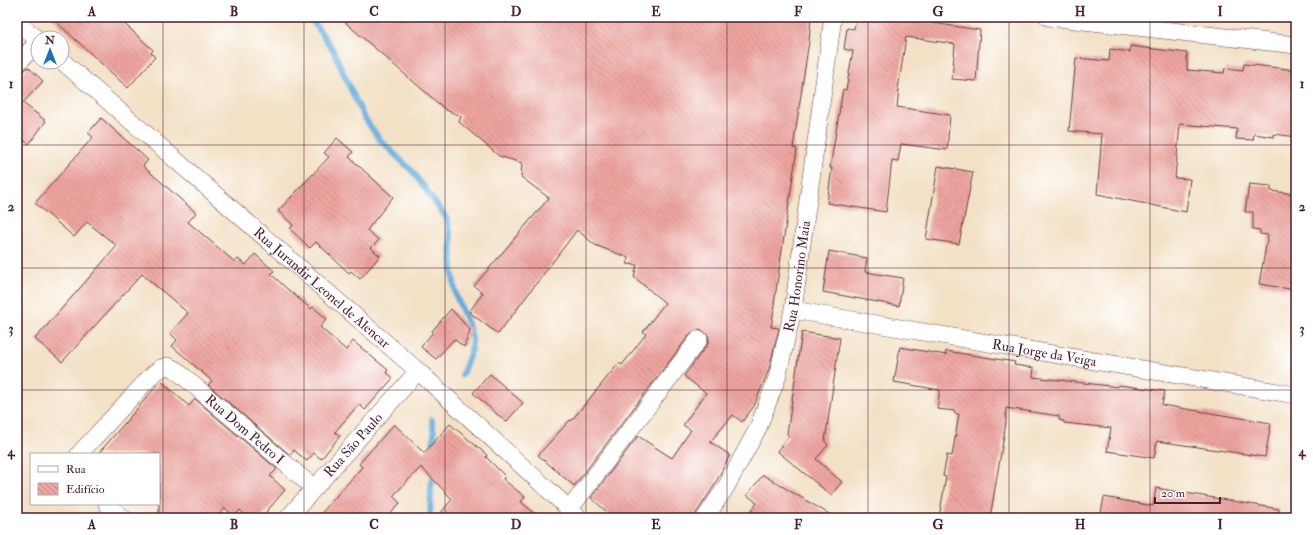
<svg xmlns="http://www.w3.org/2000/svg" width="1313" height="535" font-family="'IM FELL Double Pica',serif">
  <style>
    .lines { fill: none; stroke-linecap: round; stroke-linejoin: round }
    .stream { stroke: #64abdb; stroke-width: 6 }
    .building { fill: url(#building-back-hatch) }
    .street-casing { stroke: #633c42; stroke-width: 18 }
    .street { stroke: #fff; stroke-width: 17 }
    .grid { fill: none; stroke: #4a1f2b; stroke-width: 1; stroke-opacity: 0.55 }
    .labels { text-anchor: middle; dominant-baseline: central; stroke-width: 3; stroke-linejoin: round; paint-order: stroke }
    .street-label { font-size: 14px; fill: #4a1f2b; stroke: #fff }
    .neatline { fill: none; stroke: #4a1f2b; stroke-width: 1.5 }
    .grid-label { font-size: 13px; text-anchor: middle; font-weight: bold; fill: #4a1f2b }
  </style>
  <defs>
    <pattern id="building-back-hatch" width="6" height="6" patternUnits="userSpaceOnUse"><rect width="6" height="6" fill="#eea49f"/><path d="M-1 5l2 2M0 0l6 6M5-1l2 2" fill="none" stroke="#c38582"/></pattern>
  </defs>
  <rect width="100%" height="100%" fill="#fff"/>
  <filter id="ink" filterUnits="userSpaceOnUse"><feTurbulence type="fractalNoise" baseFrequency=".025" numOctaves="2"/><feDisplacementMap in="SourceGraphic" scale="8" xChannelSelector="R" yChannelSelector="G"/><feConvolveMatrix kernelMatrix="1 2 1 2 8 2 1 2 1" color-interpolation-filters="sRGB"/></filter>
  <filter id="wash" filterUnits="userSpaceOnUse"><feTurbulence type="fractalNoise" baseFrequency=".012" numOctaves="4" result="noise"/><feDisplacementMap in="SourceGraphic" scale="16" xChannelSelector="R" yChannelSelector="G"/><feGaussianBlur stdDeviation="0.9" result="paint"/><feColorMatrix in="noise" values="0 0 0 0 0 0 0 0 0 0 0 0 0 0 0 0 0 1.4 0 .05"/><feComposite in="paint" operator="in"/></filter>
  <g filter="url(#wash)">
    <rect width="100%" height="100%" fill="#f3e1c6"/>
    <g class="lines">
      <g class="stream">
        <path d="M 310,17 L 333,50 L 363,116 L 380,140 L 413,172 L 447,219 L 451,237 L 452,270 L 456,296 L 468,324 L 472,339 L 471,351 L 462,375"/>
        <path d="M 432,420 L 434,434 L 433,450"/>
        <path d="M 430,518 L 432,471"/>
      </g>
    </g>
    <g id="blocks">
      <g class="building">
        <path d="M 51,17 L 117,17 L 153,50 L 151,53 L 155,57 L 128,88 Z"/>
        <path d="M 339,17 L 811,17 L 809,41 L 793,148 L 797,149 L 774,304 L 775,304 L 771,327 L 779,328 L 769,369 L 754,406 L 742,422 L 733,415 L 710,442 L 730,455 L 714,486 L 693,518 L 614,518 L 591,498 L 638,436 L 672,458 L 691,430 L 683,425 L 706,393 L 684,376 L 707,345 L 709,340 L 708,335 L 700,329 L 691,333 L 574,486 L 538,455 L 570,420 L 571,421 L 619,363 L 622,365 L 646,334 L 643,332 L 665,303 L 634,277 L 637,265 L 627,264 L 629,258 L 595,245 L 577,230 L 498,334 L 469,312 L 483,293 L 474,286 L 549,198 L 521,177 L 522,163 L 499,156 L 459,122 L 461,116 L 446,110 Z"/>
        <path d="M 856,17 L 891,17 L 980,30 L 976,81 L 952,79 L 955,44 L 906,37 L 898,89 L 899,89 L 897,107 L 950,115 L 947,150 L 901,144 L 898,161 L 892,160 L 886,212 L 827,203 L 832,168 L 830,168 L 843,89 L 846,90 L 853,51 L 844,49 L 847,28 L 854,29 Z"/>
        <path d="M 1130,46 L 1187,53 L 1187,70 L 1224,73 L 1225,68 L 1243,70 L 1244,64 L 1296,70 L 1296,137 L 1274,134 L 1274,137 L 1254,134 L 1253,140 L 1236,139 L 1237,129 L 1180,124 L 1175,178 L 1190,179 L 1186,212 L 1097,194 L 1102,134 L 1069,131 L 1076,58 L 1109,61 L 1110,49 L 1130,52 Z"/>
        <path d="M 28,67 L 43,81 L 23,103 L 46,121 L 29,144 L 17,135 L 17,78 Z"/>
        <path d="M 101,118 L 148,160 L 143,166 L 196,213 L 188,222 L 235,262 L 238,259 L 246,265 L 255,254 L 274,271 L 271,274 L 284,286 L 311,309 L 313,307 L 327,319 L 320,327 L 346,350 L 353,341 L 388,370 L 386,372 L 393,378 L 365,410 L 359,404 L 335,432 L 340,436 L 321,459 L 314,453 L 307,461 L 294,450 L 290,455 L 208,385 L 212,381 L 172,346 L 177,340 L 170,333 L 188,313 L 142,274 L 62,362 L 35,339 L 117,246 L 87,222 L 74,237 L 35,203 L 93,137 L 88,133 Z"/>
        <path d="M 337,138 L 353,152 L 349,157 L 393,197 L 367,230 L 379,240 L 371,248 L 380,256 L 360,279 L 351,271 L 349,273 L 316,242 L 310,248 L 290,229 L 293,225 L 278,211 L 329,157 L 324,153 Z"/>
        <path d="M 938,166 L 973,172 L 959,244 L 926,239 Z"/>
        <path d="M 1249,184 L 1271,186 L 1271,191 L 1296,194 L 1296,290 L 1259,284 L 1268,235 L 1260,234 L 1260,230 L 1253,229 L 1253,212 L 1245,212 Z"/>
        <path d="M 829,251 L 867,258 L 865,272 L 903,278 L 899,306 L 823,292 Z"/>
        <path d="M 451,309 L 470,330 L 464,347 L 454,339 L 436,359 L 421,347 L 433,332 L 432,331 Z"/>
        <path d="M 802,332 L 840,338 L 825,441 L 828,445 L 816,459 L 842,482 L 831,495 L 777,451 L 789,436 L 787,434 Z"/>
        <path d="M 900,347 L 946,355 L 946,351 L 1015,362 L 1014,365 L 1034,368 L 1033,377 L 1118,387 L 1118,385 L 1165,391 L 1162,405 L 1271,423 L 1265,457 L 1157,441 L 1154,458 L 1107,451 L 1111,428 L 1064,423 L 1064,421 L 1059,420 L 1059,416 L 1006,408 L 1006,423 L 990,518 L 939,518 L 946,477 L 943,476 L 947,455 L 952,456 L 959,414 L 955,414 L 955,411 L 937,409 L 940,390 L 894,382 Z"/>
        <path d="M 490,374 L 523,403 L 506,422 L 473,393 Z"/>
        <path d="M 161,381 L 189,406 L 195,399 L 277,469 L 270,476 L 285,490 L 261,518 L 249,518 L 240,510 L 234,517 L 225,508 L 216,518 L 159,518 L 159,454 L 98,454 Z"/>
        <path d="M 394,424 L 424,453 L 450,424 L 487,455 L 486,457 L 505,476 L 503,479 L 525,497 L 521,502 L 540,518 L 437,518 L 452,499 L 421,467 L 393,496 L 400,503 L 387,518 L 317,518 L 362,467 L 359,464 Z"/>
        <path d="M 763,475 L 836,518 L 746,518 L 757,503 L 747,495 Z"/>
        <path d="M 1156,488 L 1279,509 L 1279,518 L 1100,518 L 1104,497 L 1153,506 Z"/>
      </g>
    </g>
  </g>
  <g filter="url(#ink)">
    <use href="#blocks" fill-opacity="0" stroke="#633c42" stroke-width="1"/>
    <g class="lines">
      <g class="street-casing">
        <g id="street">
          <path d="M 1048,17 L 1296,45"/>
          <path d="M 17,22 L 38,40"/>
          <path id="s1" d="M 62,61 L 418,371 L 579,518"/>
          <path d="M 17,64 L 38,42"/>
          <path id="s2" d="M 793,310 L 1296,395"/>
          <path id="s3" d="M 79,454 L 152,375 L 161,368 L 168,366 L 176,370 L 314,488"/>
          <path d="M 107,504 L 123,518"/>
          <path d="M 569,510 L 699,339"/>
          <path id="s4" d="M 288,518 L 418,371"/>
          <path id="s5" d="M 705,518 L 726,487 L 758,428 L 777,378 L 793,310 L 833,17"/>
        </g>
      </g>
      <use href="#street" class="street"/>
    </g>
  </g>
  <path class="grid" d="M 163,17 L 163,518M 304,17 L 304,518M 445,17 L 445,518M 586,17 L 586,518M 727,17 L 727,518M 868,17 L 868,518M 1009,17 L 1009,518M 1150,17 L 1150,518M 17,145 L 1296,145M 17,268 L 1296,268M 17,390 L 1296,390"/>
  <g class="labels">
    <g class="street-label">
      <text stroke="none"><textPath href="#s5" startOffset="262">Rua Honorino Maia</textPath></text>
      <text stroke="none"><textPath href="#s1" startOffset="345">Rua Jurandir Leonel de Alencar</textPath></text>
      <text stroke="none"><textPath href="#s2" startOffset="255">Rua Jorge da Veiga</textPath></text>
      <text stroke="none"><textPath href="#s3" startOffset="226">Rua Dom Pedro I</textPath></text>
      <text stroke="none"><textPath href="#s4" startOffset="98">Rua São Paulo</textPath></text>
    </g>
  </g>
  <rect width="1313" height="535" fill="none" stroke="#fff" stroke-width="44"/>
  <rect x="30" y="453" width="130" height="52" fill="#ffffff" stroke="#b7a5aa"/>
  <rect x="38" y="466" width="20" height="6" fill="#ffffff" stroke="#b7a5aa"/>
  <text x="66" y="473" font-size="12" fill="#4a1f2b">Rua</text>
  <rect x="38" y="483" width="20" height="12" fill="url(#building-back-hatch)" stroke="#b7a5aa"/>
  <text x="66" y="493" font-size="12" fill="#4a1f2b">Edifício</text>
  <g transform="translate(50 50)"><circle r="19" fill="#ffffff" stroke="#b7a5aa"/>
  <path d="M0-3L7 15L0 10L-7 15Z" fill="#1f6fb2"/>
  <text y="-6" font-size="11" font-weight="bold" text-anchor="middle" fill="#4a1f2b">N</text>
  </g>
  <path d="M1155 497v6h65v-6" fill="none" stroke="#4a1f2b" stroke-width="2"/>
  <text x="1161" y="497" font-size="12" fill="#4a1f2b" stroke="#ffffff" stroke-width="3" paint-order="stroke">20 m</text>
  <rect x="22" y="22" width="1269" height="491" class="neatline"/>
  <g class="grid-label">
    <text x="92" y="16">A</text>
    <text x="234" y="16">B</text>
    <text x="374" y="16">C</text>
    <text x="516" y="16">D</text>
    <text x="656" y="16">E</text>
    <text x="798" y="16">F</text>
    <text x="938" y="16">G</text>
    <text x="1080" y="16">H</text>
    <text x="1220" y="16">I</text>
    <text x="11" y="88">1</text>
    <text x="1302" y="88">1</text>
    <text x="11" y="211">2</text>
    <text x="1302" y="211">2</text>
    <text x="11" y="333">3</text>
    <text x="1302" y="333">3</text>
    <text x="11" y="456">4</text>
    <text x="1302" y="456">4</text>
    <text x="92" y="529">A</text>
    <text x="234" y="529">B</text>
    <text x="374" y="529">C</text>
    <text x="516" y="529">D</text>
    <text x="656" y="529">E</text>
    <text x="798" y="529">F</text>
    <text x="938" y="529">G</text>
    <text x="1080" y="529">H</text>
    <text x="1220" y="529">I</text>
  </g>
</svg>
